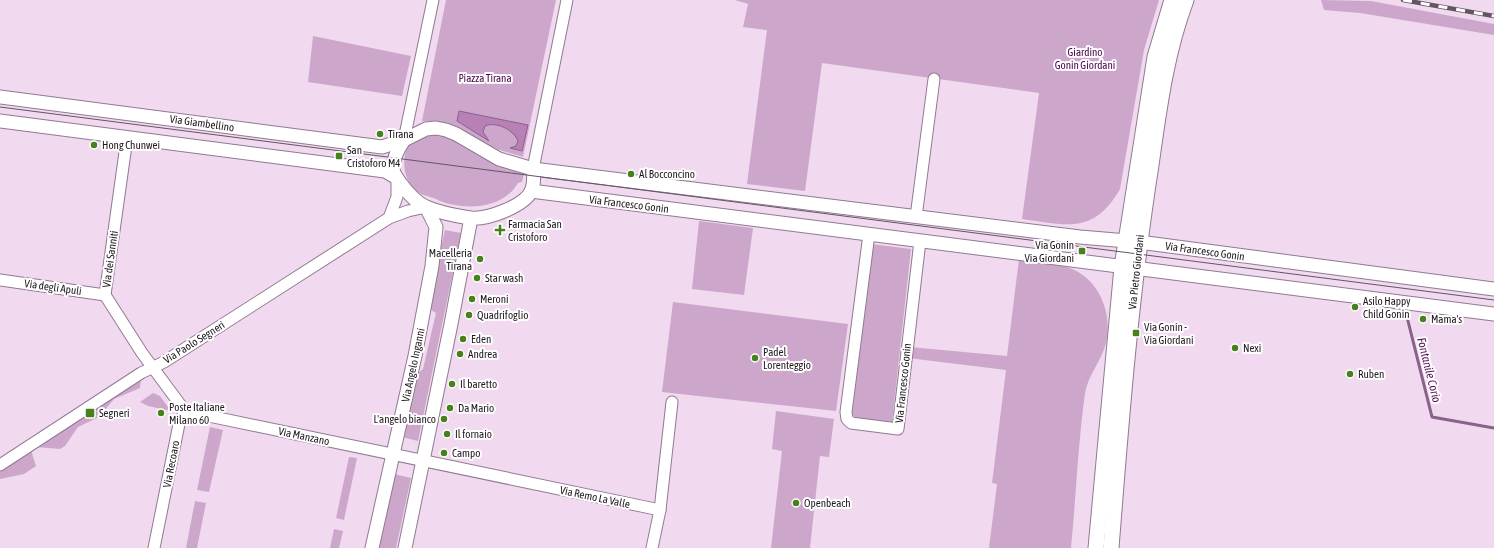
<svg xmlns="http://www.w3.org/2000/svg" width="1494" height="548" font-family="'Asap Condensed',sans-serif">
  <style>
    .green { fill: #cca7cb }
    .water { fill: #b881b6; stroke: #8a6189 }
    .lines { fill: none; stroke-linecap: round; stroke-linejoin: round }
    .stream { stroke: #8a6189; stroke-width: 3 }
    .minor-casing { stroke: #907a8f; stroke-width: 13 }
    .tertiary-casing { stroke: #907a8f; stroke-width: 15 }
    .secondary-casing { stroke: #907a8f; stroke-width: 17 }
    .minor { stroke: #fff; stroke-width: 11 }
    .tertiary { stroke: #fff; stroke-width: 13 }
    .secondary { stroke: #fff; stroke-width: 15 }
    .tram { stroke: #635562; stroke-width: 1 }
    .rail-casing { stroke: #635562; stroke-width: 4.5 }
    .rail { stroke: #fff; stroke-width: 3; stroke-dasharray: 9; stroke-linecap: butt }
    .poi-dot { fill: #47811c; stroke: #fff; stroke-width: 1.5 }
    .labels { text-anchor: middle; dominant-baseline: central; stroke-width: 4; stroke-linejoin: round; paint-order: stroke }
    .park-label { font-size: 11px; fill: #4c054d; stroke: #fff }
    .street-label { font-size: 11px; fill: #20171f; stroke: #fff }
    .poi-label { font-size: 11px; fill: #20171f; stroke: #fff; text-anchor: start }
    .water-label { font-size: 12px; font-style: italic; fill: #515; stroke: #fff }
  </style>
  <rect width="100%" height="100%" fill="#f1d9f0"/>
  <g class="green">
    <path d="M 446,0 L 556,0 L 523,157 C 512,153 499,151 488,145 C 463,132 453,121 422,121 Z"/>
    <path d="M 735,0 L 1159,0 L 1144,50 L 1120,189 C 1094,235 1066,225 1022,219 L 1039,93 L 822,63 L 805,191 L 747,184 L 767,30 L 743,27 L 748,4 Z"/>
    <path d="M 1321,0 L 1371,1 L 1494,24 L 1494,35 L 1360,13 L 1324,10 Z"/>
    <path d="M 313,36 L 411,56 L 402,96 L 308,82 Z"/>
    <path d="M 437,134 L 452,139 L 479,156 L 522,171 L 524,174 L 522,182 L 518,183 C 505,206 474,210 450,204 C 443,203 437,199 430,197 C 425,195 421,195 416,191 C 399,177 399,140 425,135 C 429,134 434,134 437,134 Z"/>
    <path d="M 699,221 L 753,228 L 744,295 L 692,289 Z"/>
    <path d="M 445,230 L 461,233 L 418,441 L 402,437 L 414,377 L 423,369 L 436,313 L 428,308 Z"/>
    <path d="M 871,244 L 911,249 L 892,422 L 856,419 L 850,411 Z"/>
    <path d="M 1019,259 C 1035,261 1054,262 1070,268 C 1099,279 1113,313 1106,343 C 1102,360 1088,375 1085,393 C 1078,444 1076,497 1071,548 L 989,548 L 997,484 L 992,483 L 1006,370 L 908,358 L 910,347 L 1007,356 Z"/>
    <path d="M 673,302 L 848,324 L 836,411 L 662,392 Z"/>
    <path d="M 141,379 L 140,388 L 114,399 L 99,417 L 78,427 L 65,446 L 60,449 L 36,447 Z"/>
    <path d="M 153,393 L 160,396 L 171,411 L 148,406 L 140,402 Z"/>
    <path d="M 776,411 L 834,419 L 829,457 L 820,456 L 810,548 L 771,548 L 782,451 L 772,449 Z"/>
    <path d="M 210,427 L 223,430 L 209,492 L 197,490 Z"/>
    <path d="M 31,450 L 36,466 L 24,474 L 0,479 L 0,470 Z"/>
    <path d="M 349,457 L 357,458 L 344,520 L 336,518 Z"/>
    <path d="M 394,474 L 411,478 L 396,548 L 379,548 Z"/>
    <path d="M 195,501 L 206,503 L 197,548 L 186,548 Z"/>
    <path d="M 334,529 L 343,531 L 339,548 L 330,548 Z"/>
  </g>
  <path class="water" d="M 459,111 L 528,125 L 522,151 L 510,148 L 516,146 L 518,141 C 514,130 496,121 485,126 L 483,132 L 489,141 L 457,121 Z"/>
  <g class="lines">
    <path class="stream" d="M 1406,313 L 1432,417 L 1494,428"/>
    <g class="minor-casing">
      <g id="minor">
        <path d="M 127,138 L 105,295 L 142,353 L 185,411"/>
        <path d="M 404,140 L 433,0"/>
        <path d="M 533,169 L 567,0"/>
        <path d="M 916,217 L 934,79"/>
        <path d="M 389,218 L 397,197 L 397,178"/>
        <path d="M 869,234 L 846,412 L 847,419 L 851,423 L 898,429 L 920,241"/>
        <path d="M 0,280 L 105,295"/>
        <path d="M 185,411 L 660,510"/>
        <path d="M 0,465 L 141,373 L 164,362 L 389,218 L 408,211 L 426,207"/>
        <path d="M 154,548 L 179,424 L 185,411"/>
        <path d="M 652,548 L 660,510 L 672,402"/>
      </g>
    </g>
    <g class="tertiary-casing">
      <g id="tertiary">
        <path d="M 0,97 L 382,147 L 404,140 L 426,129 L 436,128 L 446,130 L 456,134 L 499,159 L 533,169 L 1080,237 L 1139,242 L 1494,289"/>
        <path d="M 0,121 L 385,171 L 397,178"/>
        <path d="M 404,140 C 398,149 393,158 393,168 C 393,174 398,180 401,184 C 407,192 417,203 426,207 C 438,212 457,216 470,218 C 487,220 525,206 532,190 C 534,183 534,176 533,169"/>
        <path d="M 531,191 L 1494,314"/>
        <path d="M 372,548 L 415,356 L 432,266 L 436,227 L 426,207"/>
        <path d="M 405,548 L 451,324 L 471,218"/>
      </g>
    </g>
    <g class="secondary-casing">
      <g id="secondary">
        <path d="M 1096,548 L 1122,267 L 1155,57 L 1172,0"/>
        <path d="M 1111,548 C 1121,420 1131,292 1151,165 C 1159,109 1166,53 1186,0"/>
      </g>
    </g>
    <use href="#minor" class="minor"/>
    <use href="#tertiary" class="tertiary"/>
    <use href="#secondary" class="secondary"/>
    <path class="tram" d="M 0,107 L 1494,300"/>
    <g class="rail-casing">
      <path id="rail" d="M 1403,0 L 1494,16"/>
    </g>
    <use href="#rail" class="rail"/>
  </g>
  <g class="poi-dot">
    <circle cx="380" cy="134" r="4"/>
    <circle cx="94" cy="145" r="4"/>
    <rect x="335" y="152" width="8" height="8" rx="2"/>
    <circle cx="631" cy="174" r="4"/>
    <path d="M498 224h4v4h4v4h-4v4h-4v-4h-4v-4h4z"/>
    <rect x="1078" y="247" width="8" height="8" rx="2"/>
    <circle cx="480" cy="259" r="4"/>
    <circle cx="477" cy="278" r="4"/>
    <circle cx="472" cy="299" r="4"/>
    <circle cx="1355" cy="307" r="4"/>
    <circle cx="469" cy="315" r="4"/>
    <circle cx="1423" cy="319" r="4"/>
    <rect x="1132" y="329" width="8" height="8" rx="2"/>
    <circle cx="463" cy="339" r="4"/>
    <circle cx="1235" cy="348" r="4"/>
    <circle cx="460" cy="354" r="4"/>
    <circle cx="755" cy="358" r="4"/>
    <circle cx="1350" cy="374" r="4"/>
    <circle cx="452" cy="384" r="4"/>
    <circle cx="450" cy="408" r="4"/>
    <rect x="85" y="408" width="10" height="10" rx="2"/>
    <circle cx="161" cy="413" r="4"/>
    <circle cx="444" cy="419" r="4"/>
    <circle cx="447" cy="434" r="4"/>
    <circle cx="444" cy="453" r="4"/>
    <circle cx="796" cy="503" r="4"/>
  </g>
  <g class="labels">
    <g class="park-label">
      <text x="1085" y="52">Giardino<tspan x="1085" dy="13">Gonin Giordani</tspan></text>
      <text x="485" y="78">Piazza Tirana</text>
    </g>
    <g class="street-label">
      <text transform="translate(202 123) rotate(8)">Via Giambellino</text>
      <text transform="translate(629 204) rotate(7)">Via Francesco Gonin</text>
      <text transform="translate(1205 251) rotate(8)">Via Francesco Gonin</text>
      <text transform="translate(110 259) rotate(-82)">Via dei Sanniti</text>
      <text transform="translate(1136 272) rotate(-84)">Via Pietro Giordani</text>
      <text transform="translate(53 287) rotate(8)">Via degli Apuli</text>
      <text transform="translate(194 342) rotate(-32)">Via Paolo Segneri</text>
      <text transform="translate(413 365) rotate(-78)">Via Angelo Inganni</text>
      <text transform="translate(903 383) rotate(-84)">Via Francesco Gonin</text>
      <text transform="translate(304 436) rotate(12)">Via Manzano</text>
      <text transform="translate(171 464) rotate(-79)">Via Recoaro</text>
      <text transform="translate(595 497) rotate(12)">Via Remo La Valle</text>
    </g>
    <g class="poi-label">
      <text x="388" y="134">Tirana</text>
      <text x="102" y="145">Hong Chunwei</text>
      <text x="347" y="150">San<tspan x="347" dy="13">Cristoforo M4</tspan></text>
      <text x="639" y="174">Al Bocconcino</text>
      <text x="508" y="224">Farmacia San<tspan x="508" dy="13">Cristoforo</tspan></text>
      <text x="1074" y="245" text-anchor="end">Via Gonin<tspan x="1074" dy="13">Via Giordani</tspan></text>
      <text x="472" y="253" text-anchor="end">Macelleria<tspan x="472" dy="13">Tirana</tspan></text>
      <text x="485" y="278">Star wash</text>
      <text x="480" y="299">Meroni</text>
      <text x="1363" y="301">Asilo Happy<tspan x="1363" dy="13">Child Gonin</tspan></text>
      <text x="477" y="315">Quadrifoglio</text>
      <text x="1431" y="319">Mama's</text>
      <text x="1144" y="327">Via Gonin -<tspan x="1144" dy="13">Via Giordani</tspan></text>
      <text x="471" y="339">Eden</text>
      <text x="1243" y="348">Nexi</text>
      <text x="763" y="352">Padel<tspan x="763" dy="13">Lorenteggio</tspan></text>
      <text x="468" y="354">Andrea</text>
      <text x="1358" y="374">Ruben</text>
      <text x="460" y="384">Il baretto</text>
      <text x="169" y="407">Poste Italiane<tspan x="169" dy="13">Milano 60</tspan></text>
      <text x="458" y="408">Da Mario</text>
      <text x="99" y="413">Segneri</text>
      <text x="436" y="419" text-anchor="end">L'angelo bianco</text>
      <text x="455" y="434">Il fornaio</text>
      <text x="452" y="453">Campo</text>
      <text x="804" y="503">Openbeach</text>
    </g>
    <g class="water-label">
      <text transform="translate(1429 370) rotate(76)">Fontanile Corio</text>
    </g>
  </g>
</svg>
